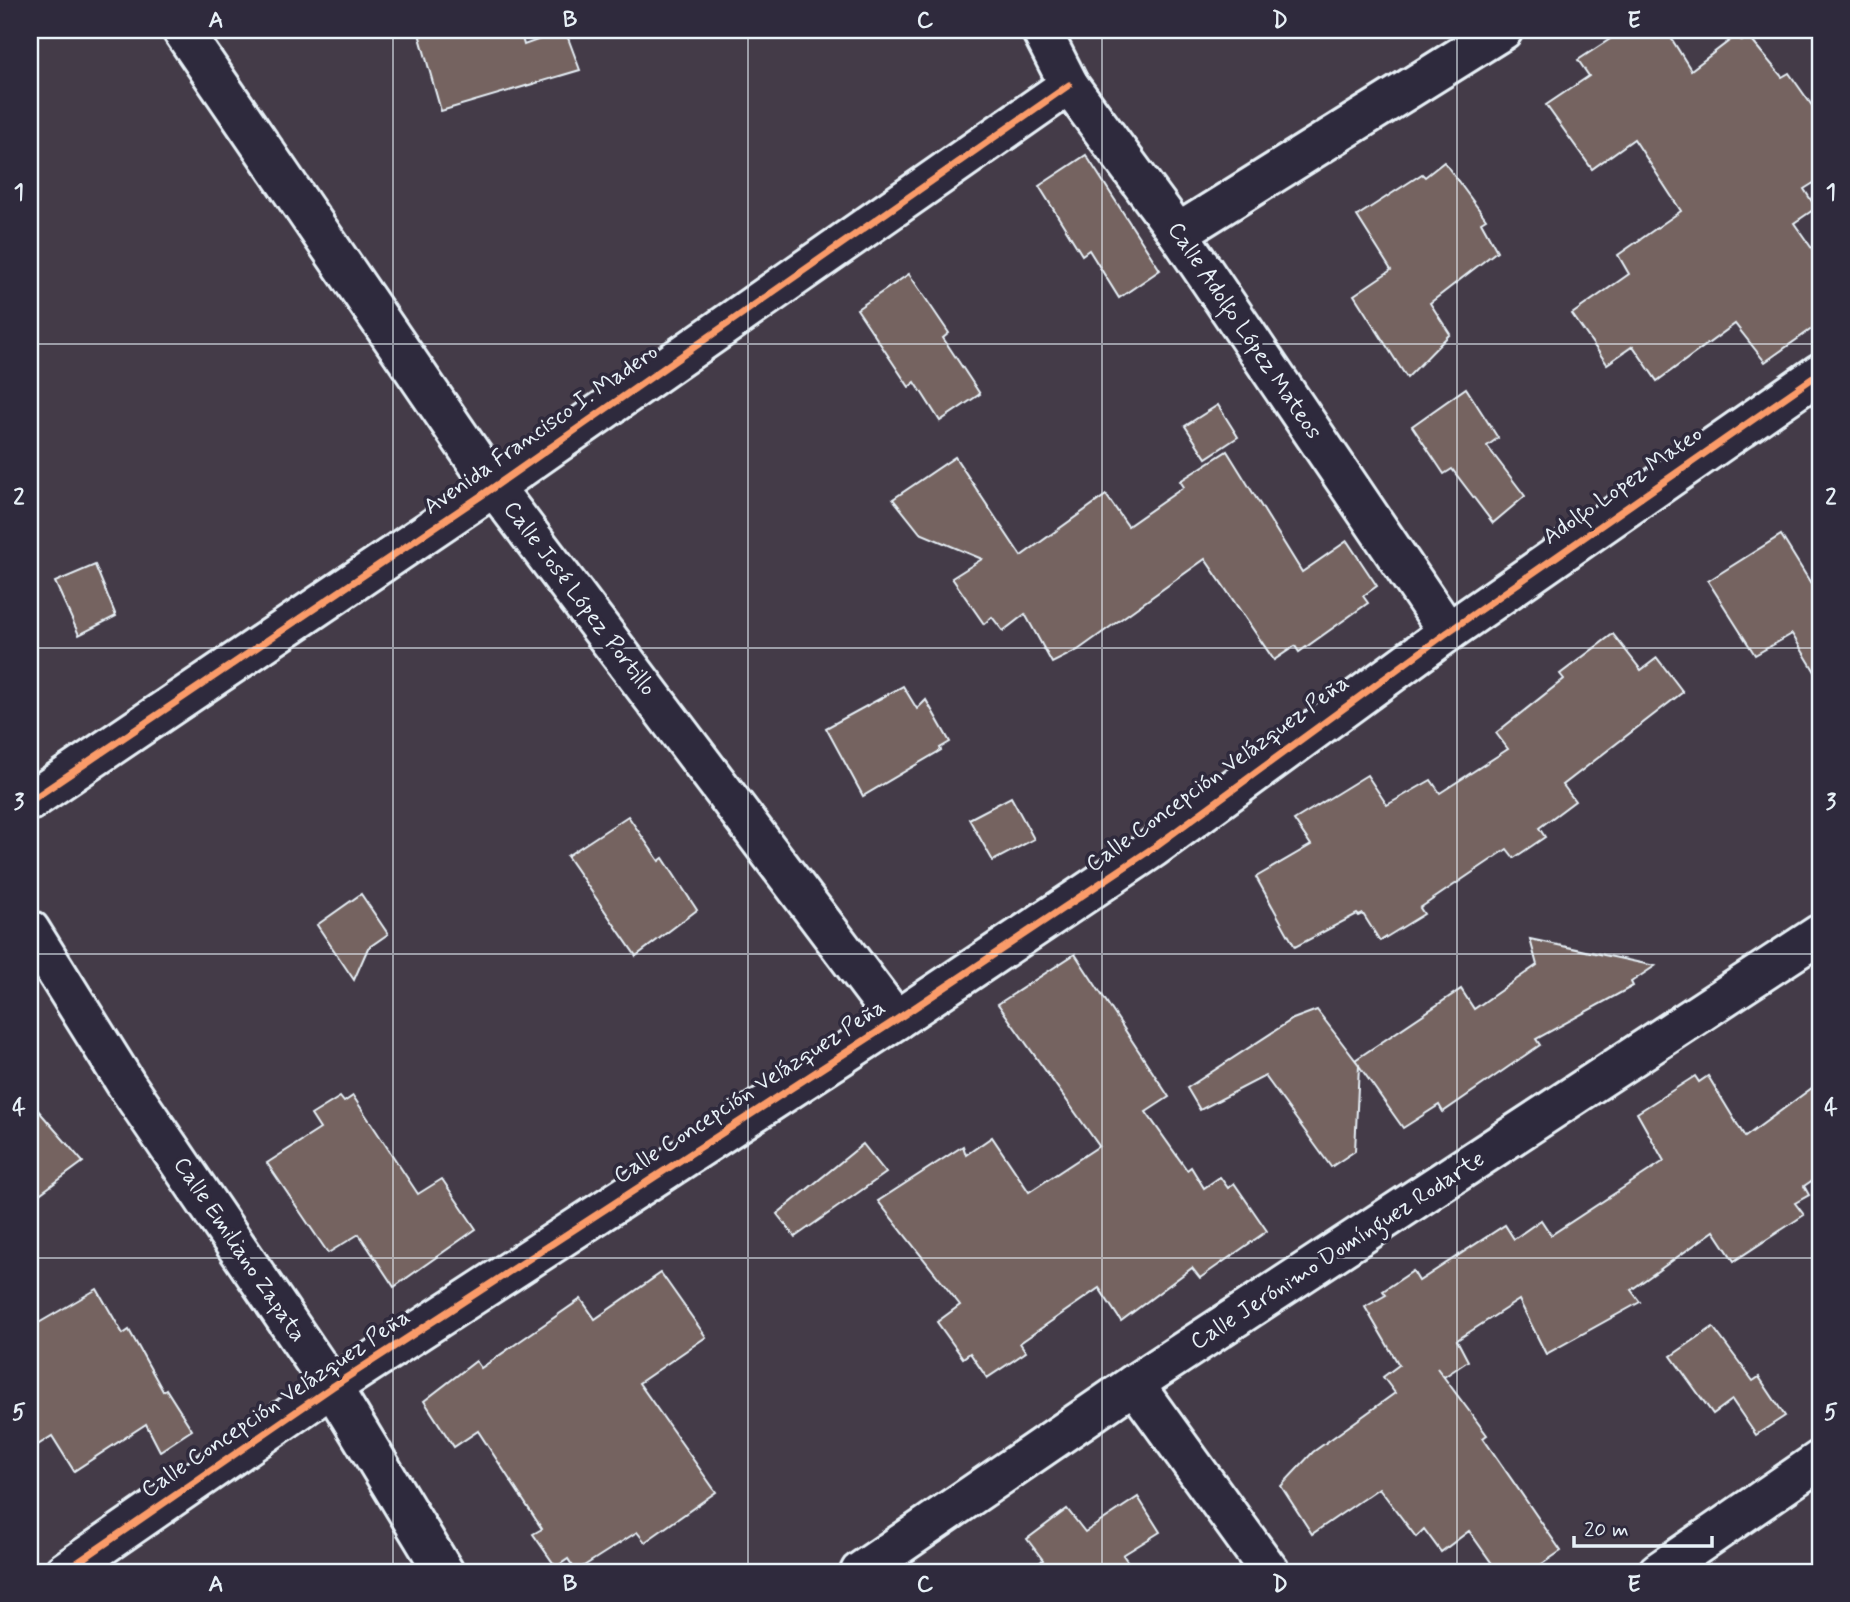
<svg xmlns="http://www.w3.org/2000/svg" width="1850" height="1602" font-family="Mynerve,sans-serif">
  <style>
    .building { fill: #746461; stroke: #e8f1f8; stroke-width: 2 }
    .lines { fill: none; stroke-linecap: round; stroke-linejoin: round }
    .minor-casing { stroke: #e8f1f8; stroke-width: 44 }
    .minor { stroke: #2f2a3d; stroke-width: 38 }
    .cycleway-casing { stroke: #2f2a3d; stroke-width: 11 }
    .cycleway { stroke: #fa9b69; stroke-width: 7 }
    .grid { fill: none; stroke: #e8f1f8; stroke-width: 2; stroke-opacity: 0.55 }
    .labels { text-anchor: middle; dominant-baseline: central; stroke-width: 7; stroke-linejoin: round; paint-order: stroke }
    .street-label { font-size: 23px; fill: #e8f1f8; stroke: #2f2a3d }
    .neatline { fill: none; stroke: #e8f1f8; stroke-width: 2.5 }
    .grid-label { font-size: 23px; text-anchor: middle; font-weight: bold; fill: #e8f1f8 }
  </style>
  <rect width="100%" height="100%" fill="#443b48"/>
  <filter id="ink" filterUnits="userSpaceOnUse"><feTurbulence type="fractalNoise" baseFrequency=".0143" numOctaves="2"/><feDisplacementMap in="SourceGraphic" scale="14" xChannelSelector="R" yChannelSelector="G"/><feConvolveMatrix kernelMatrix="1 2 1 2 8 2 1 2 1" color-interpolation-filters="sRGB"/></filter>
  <g filter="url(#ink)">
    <g class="building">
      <path d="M 418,30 L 520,30 L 524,45 L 565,30 L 580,70 L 441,111 Z"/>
      <path d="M 1624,30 L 1666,30 L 1691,70 L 1737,35 L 1742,41 L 1748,36 L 1782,77 L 1789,73 L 1820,117 L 1820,179 L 1804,189 L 1816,208 L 1794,223 L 1820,260 L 1820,323 L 1765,362 L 1735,324 L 1657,381 L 1633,346 L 1607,364 L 1572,314 L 1629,274 L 1618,255 L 1681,211 L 1634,139 L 1592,169 L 1546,105 L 1589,76 L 1578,60 Z"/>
      <path d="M 1086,155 L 1160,270 L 1119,298 L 1089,250 L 1082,255 L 1039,186 Z"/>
      <path d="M 1444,162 L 1486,219 L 1481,222 L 1497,251 L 1430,303 L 1450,334 L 1407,378 L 1354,295 L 1391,270 L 1357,216 L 1422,174 L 1425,177 Z"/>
      <path d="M 909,274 L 949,333 L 943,338 L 980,394 L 940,421 L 915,382 L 909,387 L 857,309 Z"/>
      <path d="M 1466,388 L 1498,438 L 1487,446 L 1525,496 L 1493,523 L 1452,469 L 1444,474 L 1412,426 Z"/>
      <path d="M 1218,405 L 1238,437 L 1206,458 L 1185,426 Z"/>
      <path d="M 1227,451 L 1302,572 L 1347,541 L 1377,586 L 1363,596 L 1368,603 L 1299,652 L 1295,646 L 1274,660 L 1205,559 L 1078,650 L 1052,663 L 1025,614 L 1003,631 L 992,617 L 984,624 L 952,578 L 982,559 L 920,533 L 893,499 L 955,457 L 1021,556 L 1106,495 L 1128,526 L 1184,487 L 1180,481 Z"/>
      <path d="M 1781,535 L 1820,598 L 1820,680 L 1792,634 L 1755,655 L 1708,581 Z"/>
      <path d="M 95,565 L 116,616 L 79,635 L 55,582 Z"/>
      <path d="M 1613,634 L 1641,670 L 1657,658 L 1683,692 L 1563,785 L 1575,801 L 1539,828 L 1545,837 L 1514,858 L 1507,849 L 1420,908 L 1424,914 L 1380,941 L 1363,914 L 1359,916 L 1357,914 L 1295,947 L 1256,877 L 1311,845 L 1294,820 L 1367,775 L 1387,805 L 1431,780 L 1440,793 L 1508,749 L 1496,733 L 1564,679 L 1560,674 Z"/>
      <path d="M 903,686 L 917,709 L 926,700 L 950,742 L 940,748 L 941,750 L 863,796 L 826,728 Z"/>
      <path d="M 1011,797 L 1034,839 L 993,861 L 969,819 Z"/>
      <path d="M 628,816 L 659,861 L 663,858 L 697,910 L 636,956 L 567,856 Z"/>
      <path d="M 361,894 L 388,934 L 368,948 L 354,980 L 317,925 Z"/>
      <path d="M 1530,939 L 1655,966 L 1631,982 L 1633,986 L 1536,1039 L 1540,1045 L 1443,1112 L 1439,1105 L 1403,1128 L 1355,1060 L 1461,989 L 1474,1009 L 1537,965 Z"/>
      <path d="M 1075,954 L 1169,1097 L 1146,1112 L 1187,1170 L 1191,1167 L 1204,1188 L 1220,1177 L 1228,1188 L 1234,1183 L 1267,1231 L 1200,1278 L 1192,1268 L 1121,1321 L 1099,1288 L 1020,1343 L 1026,1352 L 987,1378 L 970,1353 L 963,1358 L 937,1322 L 960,1305 L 878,1201 L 963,1146 L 966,1155 L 992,1137 L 1029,1192 L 1099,1146 L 998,1004 Z"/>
      <path d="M 1317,1010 L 1359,1065 L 1355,1151 L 1331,1167 L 1265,1076 L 1200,1110 L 1187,1088 L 1293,1019 Z"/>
      <path d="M 1695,1076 L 1699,1082 L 1708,1076 L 1745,1137 L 1820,1082 L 1820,1175 L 1804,1186 L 1809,1195 L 1795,1203 L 1804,1215 L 1734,1261 L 1714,1231 L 1631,1290 L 1640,1302 L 1546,1354 L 1519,1300 L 1457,1340 L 1468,1361 L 1444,1377 L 1437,1368 L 1487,1435 L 1483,1438 L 1561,1551 L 1530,1572 L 1498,1572 L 1469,1531 L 1441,1552 L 1424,1529 L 1416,1537 L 1379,1488 L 1312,1534 L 1281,1486 L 1313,1452 L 1395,1393 L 1383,1377 L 1399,1365 L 1365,1307 L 1386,1295 L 1383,1291 L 1413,1271 L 1419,1281 L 1505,1225 L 1514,1239 L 1541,1220 L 1551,1235 L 1664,1161 L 1637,1113 Z"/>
      <path d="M 353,1096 L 418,1194 L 442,1179 L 476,1229 L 394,1287 L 359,1234 L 328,1253 L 267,1163 L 320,1129 L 311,1115 L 340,1097 L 344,1102 Z"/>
      <path d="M 30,1101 L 83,1162 L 30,1201 Z"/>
      <path d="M 863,1144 L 886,1173 L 795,1237 L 777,1214 Z"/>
      <path d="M 661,1273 L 706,1337 L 639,1383 L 716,1492 L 645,1542 L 637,1532 L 576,1571 L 568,1559 L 556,1567 L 533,1534 L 542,1529 L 478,1431 L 454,1447 L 424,1401 L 476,1361 L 481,1368 L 581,1299 L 595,1319 Z"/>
      <path d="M 97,1289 L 123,1334 L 129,1330 L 163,1391 L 166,1389 L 192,1430 L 160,1451 L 146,1424 L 74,1471 L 52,1436 L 30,1450 L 30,1328 Z"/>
      <path d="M 1713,1327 L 1753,1381 L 1759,1377 L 1785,1416 L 1756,1435 L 1732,1400 L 1713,1414 L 1671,1356 Z"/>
      <path d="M 1138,1497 L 1160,1532 L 1123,1555 L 1135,1572 L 1026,1572 L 1043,1560 L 1027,1539 L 1067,1509 L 1085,1532 Z"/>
    </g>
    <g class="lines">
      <g class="minor-casing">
        <g id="minor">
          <path d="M 182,30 L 494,487 L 896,1020"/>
          <path d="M 1041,30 L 1069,85 L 1178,233 L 1448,632"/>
          <path d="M 1178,233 L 1503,30"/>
          <path d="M 30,801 L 494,487 L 1069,85"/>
          <path d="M 30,930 L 126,1084 L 332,1387 L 444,1572"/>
          <path d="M 1134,1384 L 1270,1572"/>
          <path d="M 64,1572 L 332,1387 L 896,1020 L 1153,848 L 1448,632 L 1820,373"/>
          <path d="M 860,1572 L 1134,1384 L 1820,934"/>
          <path d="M 1658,1572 L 1820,1460"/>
        </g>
      </g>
      <use href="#minor" class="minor"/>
      <g class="cycleway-casing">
        <g id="cycleway">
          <path d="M 30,801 L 494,487 L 1069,85"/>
          <path d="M 64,1572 L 332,1387 L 896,1020 L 1153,848 L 1448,632 L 1820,373"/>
        </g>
      </g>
      <use href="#cycleway" class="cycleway"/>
    </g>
  </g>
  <path class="grid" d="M 393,30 L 393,1572M 748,30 L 748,1572M 1102,30 L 1102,1572M 1457,30 L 1457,1572M 30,344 L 1820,344M 30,648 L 1820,648M 30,954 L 1820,954M 30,1258 L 1820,1258"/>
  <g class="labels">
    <g class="street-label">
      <text transform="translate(1244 331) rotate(56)">Calle Adolfo López Mateos</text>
      <text transform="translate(541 430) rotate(-35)">Avenida Francisco I. Madero</text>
      <text transform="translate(1623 486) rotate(-35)">Adolfo Lopez Mateo</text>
      <text transform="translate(579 599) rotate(53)">Calle José López Portillo</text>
      <text transform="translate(1218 774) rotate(-36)">Calle Concepción Velázquez Peña</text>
      <text transform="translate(750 1092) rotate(-33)">Calle Concepción Velázquez Peña</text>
      <text transform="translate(239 1250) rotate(56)">Calle Emiliano Zapata</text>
      <text transform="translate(1338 1251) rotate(-33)">Calle Jerónimo Domínguez Rodarte</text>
      <text transform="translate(276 1404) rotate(-34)">Calle Concepción Velázquez Peña</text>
    </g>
  </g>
  <rect width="1850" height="1602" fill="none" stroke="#2f2a3d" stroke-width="77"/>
  <path d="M1574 1536v10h138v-10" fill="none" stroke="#e8f1f8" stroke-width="3.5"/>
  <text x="1584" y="1536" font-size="21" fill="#e8f1f8" stroke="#2f2a3d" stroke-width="5" paint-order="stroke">20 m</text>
  <rect x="38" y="38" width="1774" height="1526" class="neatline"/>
  <g class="grid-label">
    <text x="216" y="27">A</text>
    <text x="570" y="27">B</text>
    <text x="925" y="27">C</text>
    <text x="1280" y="27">D</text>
    <text x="1634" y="27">E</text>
    <text x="19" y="199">1</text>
    <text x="1831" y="199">1</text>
    <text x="19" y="504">2</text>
    <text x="1831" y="504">2</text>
    <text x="19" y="809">3</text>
    <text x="1831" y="809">3</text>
    <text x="19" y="1114">4</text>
    <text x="1831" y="1114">4</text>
    <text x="19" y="1419">5</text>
    <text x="1831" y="1419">5</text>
    <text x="216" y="1591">A</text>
    <text x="570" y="1591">B</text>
    <text x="925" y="1591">C</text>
    <text x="1280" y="1591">D</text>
    <text x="1634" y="1591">E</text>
  </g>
</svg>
